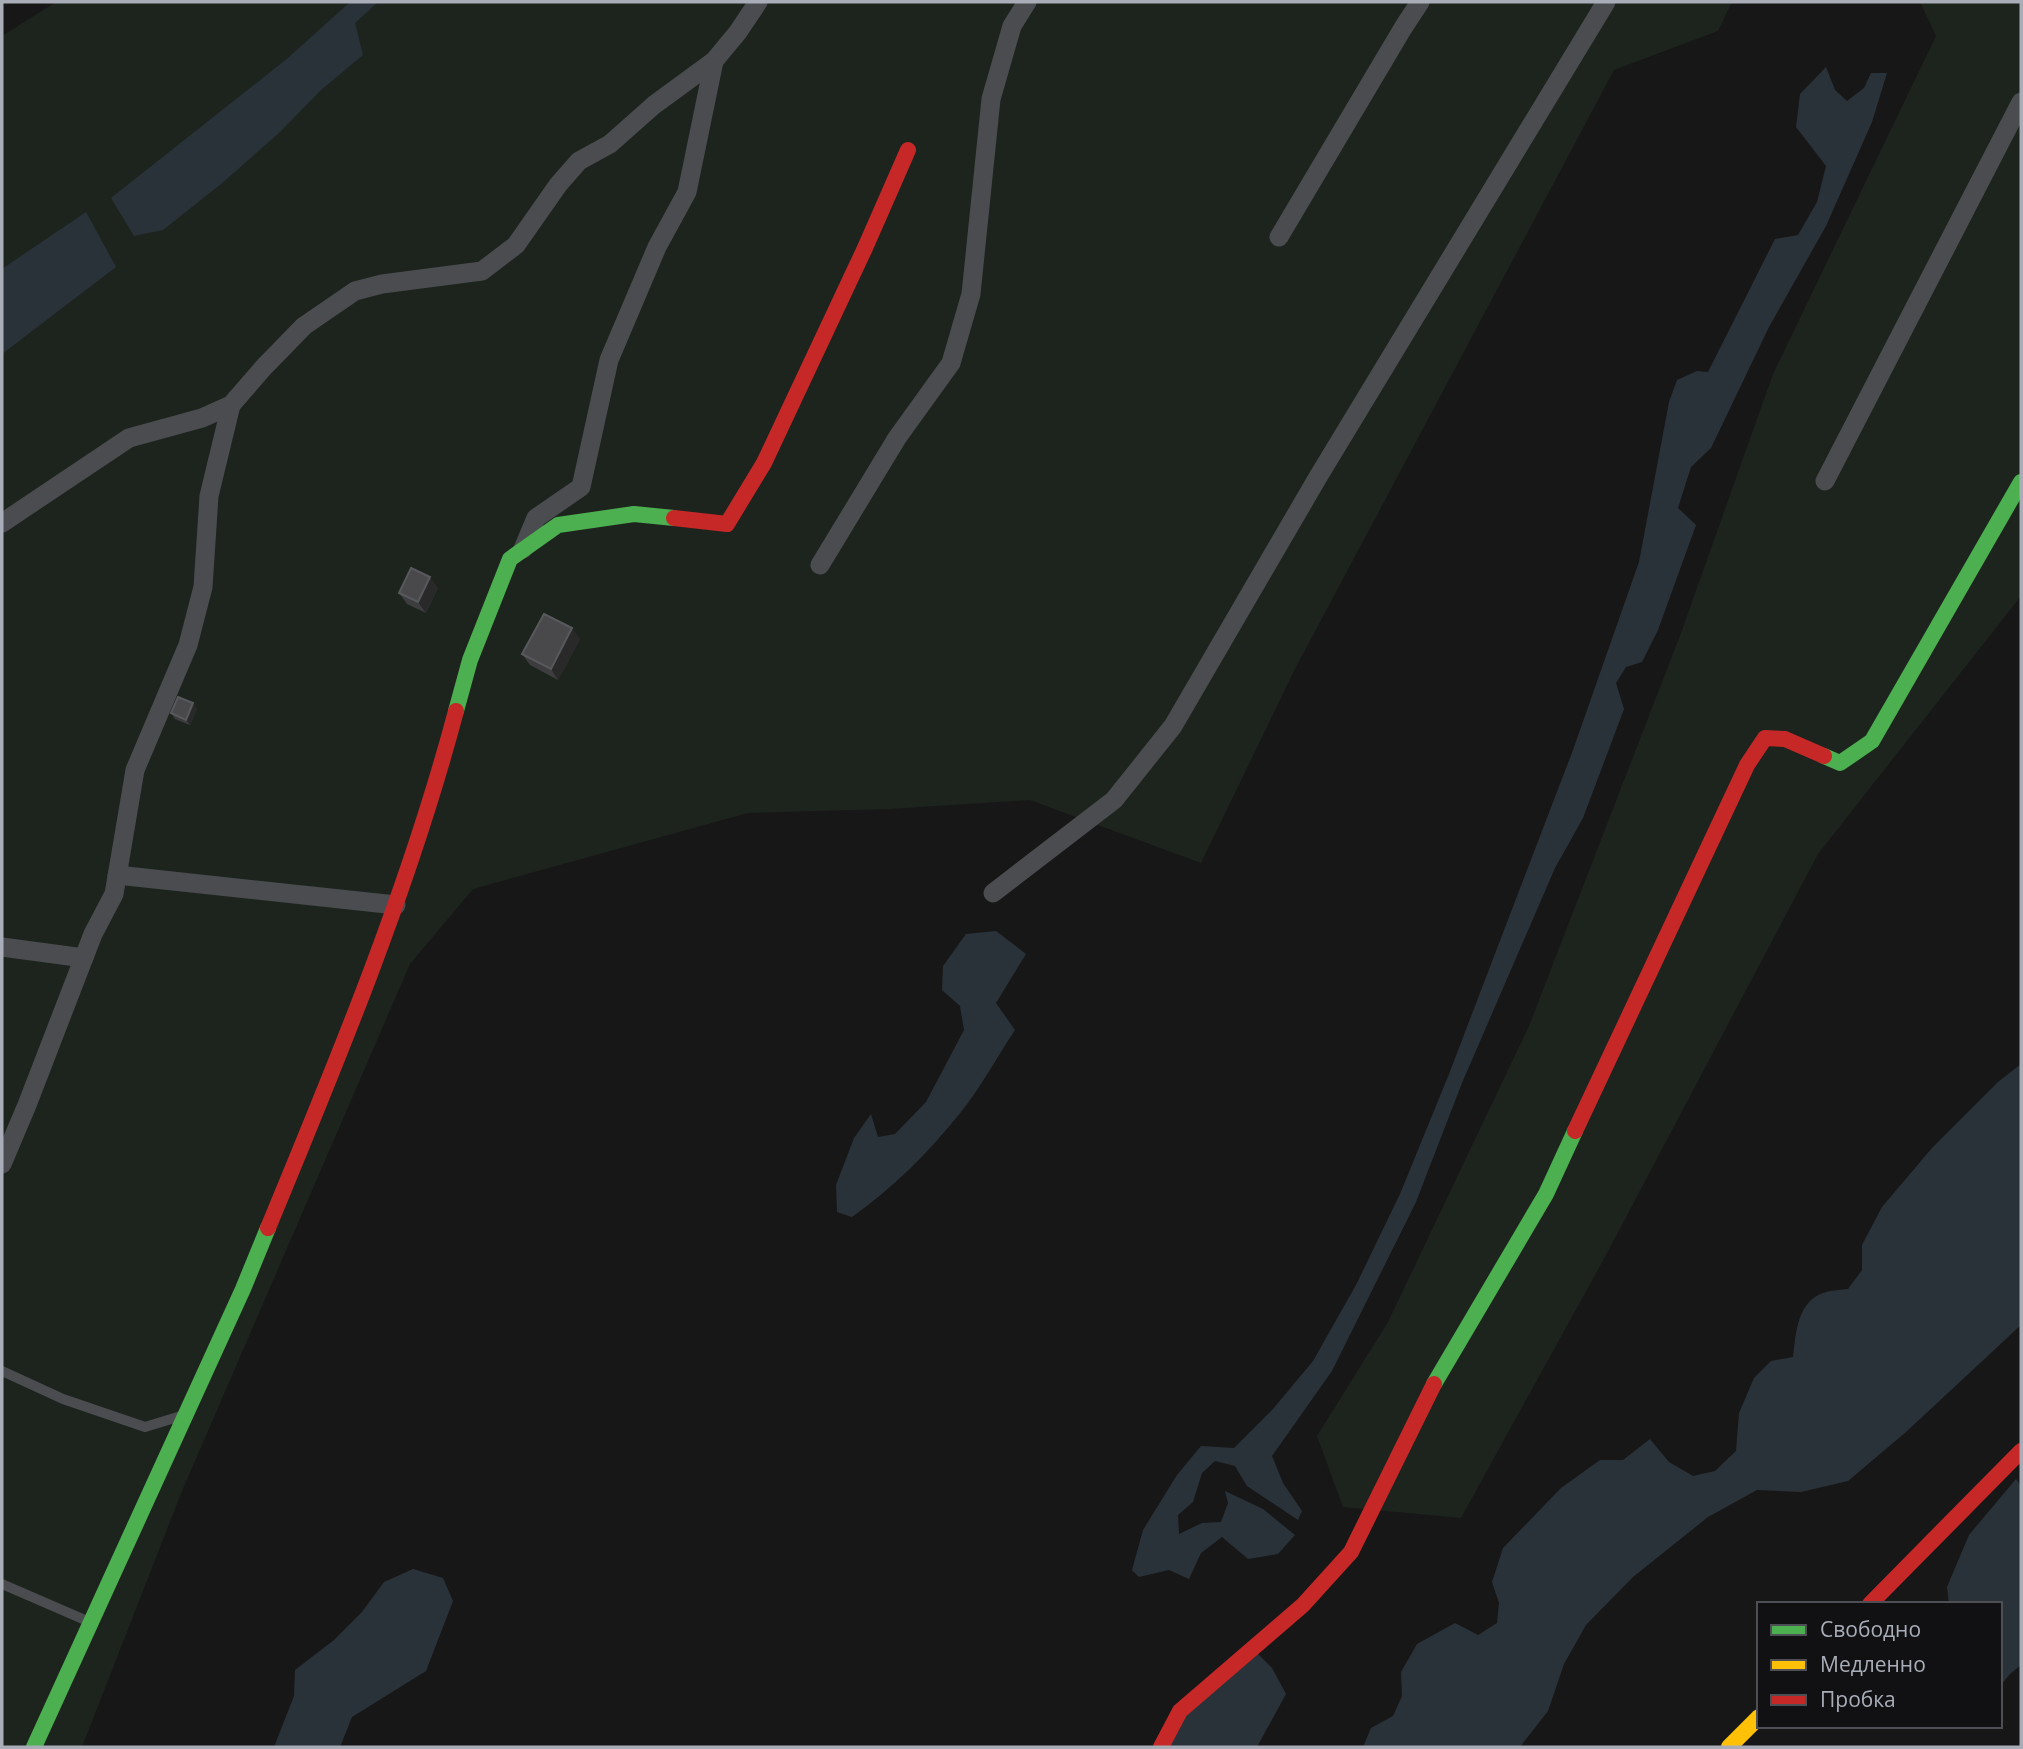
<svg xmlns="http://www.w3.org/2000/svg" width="2023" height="1749" font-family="'Open Sans',sans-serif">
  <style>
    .green { fill: #1d241e }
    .water { fill: #2a3239 }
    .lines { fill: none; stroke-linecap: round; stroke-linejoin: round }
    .lane { stroke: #4b4c50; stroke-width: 10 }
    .street { stroke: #4b4c50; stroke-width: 19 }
    .fast { stroke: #4caf50; stroke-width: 16 }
    .slow { stroke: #ffc107; stroke-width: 16 }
    .jam { stroke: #c62828; stroke-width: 16 }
    .wall { fill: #3d3d3f }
    .shaded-wall { fill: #29292a }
    .building { fill: #49494c; stroke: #58595d; stroke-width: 2 }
  </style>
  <rect width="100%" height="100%" fill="#171717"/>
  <g class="green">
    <path d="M 56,2 L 1732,2 L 1718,31 L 1614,70 L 1295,669 L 1201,863 L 1030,800 L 889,809 L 748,813 L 473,889 L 410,964 L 182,1491 L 82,1747 L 2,1747 L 2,36 Z"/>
    <path d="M 1920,2 L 2021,2 L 2021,596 L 1818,854 L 1606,1255 L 1461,1518 L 1343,1507 L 1317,1436 L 1388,1322 L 1529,1026 L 1681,633 L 1773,374 L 1936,36 Z"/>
  </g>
  <g class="water">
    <path d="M 350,2 L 378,2 L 355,23 L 363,55 L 321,90 L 280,132 L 221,184 L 163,230 L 134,236 L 111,198 L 288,58 Z"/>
    <path d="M 1826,67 L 1835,90 L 1847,101 L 1864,88 L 1871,73 L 1887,73 L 1872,122 L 1826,226 L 1769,327 L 1711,448 L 1691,467 L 1678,508 L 1696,525 L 1658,630 L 1642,662 L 1626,667 L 1616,683 L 1624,709 L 1583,818 L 1555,868 L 1462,1083 L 1416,1202 L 1332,1371 L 1272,1456 L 1283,1483 L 1302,1511 L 1298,1520 L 1247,1486 L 1235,1466 L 1215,1461 L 1202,1473 L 1193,1502 L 1178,1515 L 1179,1534 L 1202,1523 L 1221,1522 L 1228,1503 L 1225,1491 L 1263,1509 L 1295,1535 L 1278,1554 L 1248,1559 L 1222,1537 L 1201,1553 L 1189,1579 L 1169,1570 L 1139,1577 L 1132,1570 L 1143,1530 L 1177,1475 L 1201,1446 L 1234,1448 L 1273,1409 L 1313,1361 L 1356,1285 L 1400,1194 L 1449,1074 L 1573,750 L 1639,562 L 1669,402 L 1677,380 L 1697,371 L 1708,372 L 1775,239 L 1798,235 L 1817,202 L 1826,166 L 1796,127 L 1800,94 Z"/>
    <path d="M 86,212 L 116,267 L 2,354 L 2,269 Z"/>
    <path d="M 996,931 L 1026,954 L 996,1003 L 1015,1030 C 997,1057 981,1087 961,1112 C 929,1152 893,1188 852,1217 L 837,1212 L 836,1185 L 854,1138 L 871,1114 L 878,1137 L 895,1134 L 926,1102 L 964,1030 L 960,1006 L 942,990 L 943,966 L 966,934 Z"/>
    <path d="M 2021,1064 L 2021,1325 L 1906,1432 L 1848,1481 L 1801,1492 L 1757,1490 L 1708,1517 L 1633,1577 L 1586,1625 L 1564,1664 L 1548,1711 L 1520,1747 L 1363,1747 L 1371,1728 L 1393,1716 L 1402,1696 L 1401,1672 L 1417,1644 L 1455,1623 L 1478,1635 L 1497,1623 L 1499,1603 L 1492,1582 L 1503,1548 L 1561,1488 L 1600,1460 L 1623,1460 L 1650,1439 L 1669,1462 L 1693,1476 L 1715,1471 L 1736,1451 L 1739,1413 L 1754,1378 L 1771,1361 L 1793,1357 C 1796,1333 1797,1300 1826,1292 C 1833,1290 1841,1290 1848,1289 L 1862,1270 L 1862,1245 L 1882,1207 L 1932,1148 L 1998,1082 Z"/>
    <path d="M 2016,1479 L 2021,1485 L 2021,1665 L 2010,1674 L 2000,1686 L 2000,1604 L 1949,1604 L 1947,1587 L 1969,1535 Z"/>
    <path d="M 413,1569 L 443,1578 L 453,1601 L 426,1671 L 352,1717 L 340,1747 L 274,1747 L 294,1696 L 295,1670 L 334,1640 L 362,1612 L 384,1582 Z"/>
    <path d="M 1258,1654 L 1272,1668 L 1286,1694 L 1257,1747 L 1169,1747 L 1180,1720 Z"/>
  </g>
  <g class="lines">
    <g class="lane">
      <path d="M 2,1371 L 63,1399 L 145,1427 L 181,1416"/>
      <path d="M 2,1584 L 92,1623"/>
    </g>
    <g class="street">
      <path d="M 1279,237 L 1403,28 L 1420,2"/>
      <path d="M 1825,481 L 2021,102"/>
      <path d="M 2,523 L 129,438 L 202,418 L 231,405 L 264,367 L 304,326 L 355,291 L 382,284 L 482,271 L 516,245 L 558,185 L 579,161 L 610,144 L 654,105 L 714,61 L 738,32 L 758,2"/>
      <path d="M 523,549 L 536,518 L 581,487 L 609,360 L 657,247 L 687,192 L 714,61"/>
      <path d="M 820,565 L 897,438 L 951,363 L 971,294 L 991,99 L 1012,26 L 1027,2"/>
      <path d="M 117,875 L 396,905"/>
      <path d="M 993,893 L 1114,800 L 1173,726 L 1318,477 L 1606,2"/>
      <path d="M 2,947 L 84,958"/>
      <path d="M 2,1164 L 27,1105 L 93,934 L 114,894 L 135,770 L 188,645 L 203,587 L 209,496 L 231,405"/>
    </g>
    <g class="fast">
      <path d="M 456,711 L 470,660 L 510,559 L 558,525 L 634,514 L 674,518"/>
      <path d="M 1824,756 L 1840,763 L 1872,741 L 2021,482"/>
      <path d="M 1434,1384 L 1546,1194 L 1575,1131"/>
      <path d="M 34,1747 L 243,1289 L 268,1228"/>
    </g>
    <path class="slow" d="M 1729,1747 L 1759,1717"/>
    <g class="jam">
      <path d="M 674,518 L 727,524 L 764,463 L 865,248 L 908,150"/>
      <path d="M 1575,1131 L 1747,765 L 1765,738 L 1785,739 L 1824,756"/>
      <path d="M 268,1228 C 338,1059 409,888 456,711"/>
      <path d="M 1870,1604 L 2021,1451"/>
      <path d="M 1161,1747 L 1180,1711 L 1303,1605 L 1351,1552 L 1434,1384"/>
    </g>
  </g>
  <g class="wall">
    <path d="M 438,588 L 426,613 L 407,604 L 399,593 Z"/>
    <path d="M 580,639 L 558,680 L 530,665 L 522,654 Z"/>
    <path d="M 197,709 L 190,725 L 175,719 L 171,713 Z"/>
  </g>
  <g class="shaded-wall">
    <path d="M 430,577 L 438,588 L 426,613 L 418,602 Z"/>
    <path d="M 572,628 L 580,639 L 558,680 L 551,669 Z"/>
    <path d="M 193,703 L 197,709 L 190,725 L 186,720 Z"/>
  </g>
  <g class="building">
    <path d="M 411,568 L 430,577 L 418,602 L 399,593 Z"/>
    <path d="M 544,614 L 572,628 L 551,669 L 522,654 Z"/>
    <path d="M 178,697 L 193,703 L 186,720 L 171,713 Z"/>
  </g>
  <rect width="2023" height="1749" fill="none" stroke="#a8adb8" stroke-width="7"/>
  <rect x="1757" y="1602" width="245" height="126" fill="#111113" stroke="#4d4f55" stroke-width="2"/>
  <rect x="1771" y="1625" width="35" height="10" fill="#4caf50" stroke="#4d4f55" stroke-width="2"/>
  <text x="1820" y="1637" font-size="21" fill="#a8adb8">Свободно</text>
  <rect x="1771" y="1660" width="35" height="10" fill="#ffc107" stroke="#4d4f55" stroke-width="2"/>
  <text x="1820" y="1672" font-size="21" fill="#a8adb8">Медленно</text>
  <rect x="1771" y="1695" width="35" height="10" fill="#c62828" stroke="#4d4f55" stroke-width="2"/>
  <text x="1820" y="1707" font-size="21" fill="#a8adb8">Пробка</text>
</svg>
